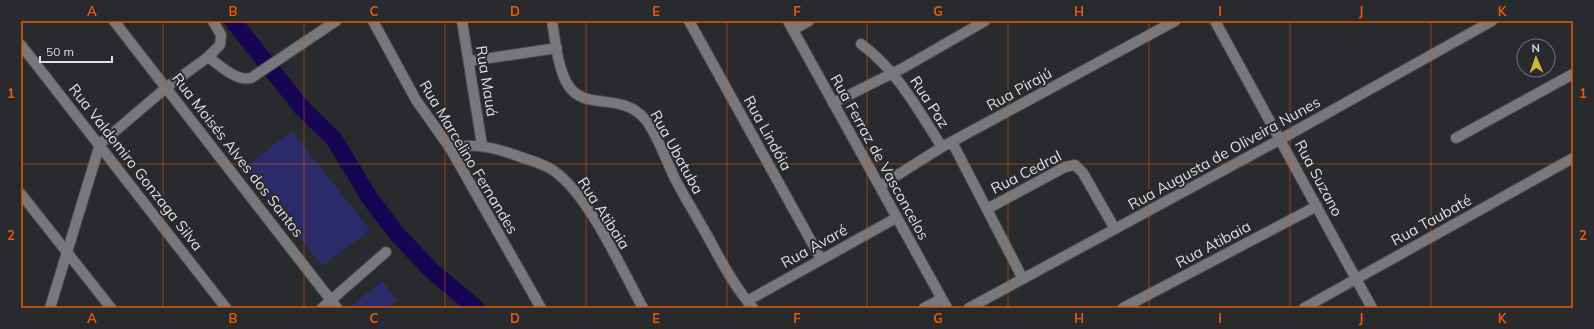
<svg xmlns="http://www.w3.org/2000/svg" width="1594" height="329" font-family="Mulish,sans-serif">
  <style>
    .green { fill: #2c2b69 }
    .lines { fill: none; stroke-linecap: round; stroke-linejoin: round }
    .river { stroke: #160553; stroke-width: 17 }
    .minor-casing { stroke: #47474b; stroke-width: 12 }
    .minor { stroke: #77777c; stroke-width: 10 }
    .grid { fill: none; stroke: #e8590c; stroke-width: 1; stroke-opacity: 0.55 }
    .labels { text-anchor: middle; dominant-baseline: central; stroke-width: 4; stroke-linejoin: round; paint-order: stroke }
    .street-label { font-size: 15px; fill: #dfdfe2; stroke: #292a2d }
    .neatline { fill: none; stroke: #e8590c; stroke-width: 1.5 }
    .grid-label { font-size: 13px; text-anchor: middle; font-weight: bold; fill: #e8590c }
  </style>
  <rect width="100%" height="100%" fill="#292a2d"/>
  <g class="green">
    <path d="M 292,131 L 370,230 L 322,266 L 245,167 Z"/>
    <path d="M 382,281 L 397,300 L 387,308 L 353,308 L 351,306 Z"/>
  </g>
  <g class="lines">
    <path class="river" d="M 233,21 L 302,108 L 334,139 L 369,197 L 397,234 L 431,270 L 476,308"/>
    <g class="minor-casing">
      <g id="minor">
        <path d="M 114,21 L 337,308"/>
        <path d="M 373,21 L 416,100 L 450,148 L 541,308"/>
        <path d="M 462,21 L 482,145"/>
        <path d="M 552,21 C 555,40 558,69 568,85 C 585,112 621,91 645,119 C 655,130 668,164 675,179 C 685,198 697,217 708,237 C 721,261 734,286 753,308"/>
        <path d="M 689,21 L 821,259"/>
        <path d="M 788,21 L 947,308"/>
        <path d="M 1215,21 L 1372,308"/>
        <path d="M 793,30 L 809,21"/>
        <path d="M 861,44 C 897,70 918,110 942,147"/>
        <path d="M 21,45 L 226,308"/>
        <path d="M 208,57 C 219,65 237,82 251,78 L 336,21"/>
        <path d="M 470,61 L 557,48"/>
        <path d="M 833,103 L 903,68 L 985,21"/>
        <path d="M 1456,138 L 1573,74"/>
        <path d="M 952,142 L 1023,279"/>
        <path d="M 450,148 C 474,143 492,147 515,155 C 528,160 543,163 554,171 C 589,195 622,270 643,308"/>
        <path d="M 880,186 L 942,147 L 1175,21"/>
        <path d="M 21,194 L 111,308"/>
        <path d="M 987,209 L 1065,167 L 1075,165 L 1083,173 L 1115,229"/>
        <path d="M 747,301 L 896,218"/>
        <path d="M 50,308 L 100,144 L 167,87 L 208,57 L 220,45 L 221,35 L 213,21"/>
        <path d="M 322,308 L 386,252"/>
        <path d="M 924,308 L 941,299"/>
        <path d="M 969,308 L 1281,139 L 1492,21"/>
        <path d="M 1123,308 L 1317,206"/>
        <path d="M 1304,308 L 1573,158"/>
      </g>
    </g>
    <use href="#minor" class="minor"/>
  </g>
  <path class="grid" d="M 163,21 L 163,308M 304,21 L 304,308M 445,21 L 445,308M 586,21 L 586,308M 727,21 L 727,308M 867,21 L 867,308M 1008,21 L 1008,308M 1149,21 L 1149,308M 1290,21 L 1290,308M 1431,21 L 1431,308M 21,164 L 1573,164"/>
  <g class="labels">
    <g class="street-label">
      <text transform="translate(487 81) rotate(81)">Rua Mauá</text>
      <text transform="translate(1019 89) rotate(-29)">Rua Pirajú</text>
      <text transform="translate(930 102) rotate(57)">Rua Paz</text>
      <text transform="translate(768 133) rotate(61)">Rua Lindóia</text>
      <text transform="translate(677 152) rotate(61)">Rua Ubatuba</text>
      <text transform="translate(1224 153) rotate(-29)">Rua Augusta de Oliveira Nunes</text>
      <text transform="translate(238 155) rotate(52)">Rua Moisés Alves dos Santos</text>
      <text transform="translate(469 157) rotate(59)">Rua Marcelino Fernandes</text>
      <text transform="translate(880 157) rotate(61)">Rua Ferraz de Vasconcelos</text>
      <text transform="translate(136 167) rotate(52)">Rua Valdomiro Gonzaga Silva</text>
      <text transform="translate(1026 172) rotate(-27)">Rua Cedral</text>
      <text transform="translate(1319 178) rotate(62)">Rua Suzano</text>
      <text transform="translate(604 213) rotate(57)">Rua Atibaia</text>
      <text transform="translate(1431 220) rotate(-29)">Rua Taubaté</text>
      <text transform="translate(1213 244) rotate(-28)">Rua Atibaia</text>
      <text transform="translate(814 246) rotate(-29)">Rua Avaré</text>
    </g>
  </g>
  <rect width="1594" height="329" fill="none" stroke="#292a2d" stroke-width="44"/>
  <g transform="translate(1536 58) rotate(358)"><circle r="19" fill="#292a2d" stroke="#727275"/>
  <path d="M0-3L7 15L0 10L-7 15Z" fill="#ceb837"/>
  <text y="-6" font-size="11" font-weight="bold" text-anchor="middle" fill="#dfdfe2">N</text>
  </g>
  <path d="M40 56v6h72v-6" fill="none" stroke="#dfdfe2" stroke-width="2"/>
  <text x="46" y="56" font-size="12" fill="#dfdfe2" stroke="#292a2d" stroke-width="3" paint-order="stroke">50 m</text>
  <rect x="22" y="22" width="1550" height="285" class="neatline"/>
  <g class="grid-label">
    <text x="92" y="16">A</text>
    <text x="233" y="16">B</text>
    <text x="374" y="16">C</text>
    <text x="515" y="16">D</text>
    <text x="656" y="16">E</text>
    <text x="797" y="16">F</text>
    <text x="938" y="16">G</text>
    <text x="1079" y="16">H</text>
    <text x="1220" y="16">I</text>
    <text x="1361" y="16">J</text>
    <text x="1502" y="16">K</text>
    <text x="11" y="98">1</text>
    <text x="1583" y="98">1</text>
    <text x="11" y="240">2</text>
    <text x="1583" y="240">2</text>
    <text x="92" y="323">A</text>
    <text x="233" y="323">B</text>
    <text x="374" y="323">C</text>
    <text x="515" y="323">D</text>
    <text x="656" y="323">E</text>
    <text x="797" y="323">F</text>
    <text x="938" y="323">G</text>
    <text x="1079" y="323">H</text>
    <text x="1220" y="323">I</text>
    <text x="1361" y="323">J</text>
    <text x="1502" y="323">K</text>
  </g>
</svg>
